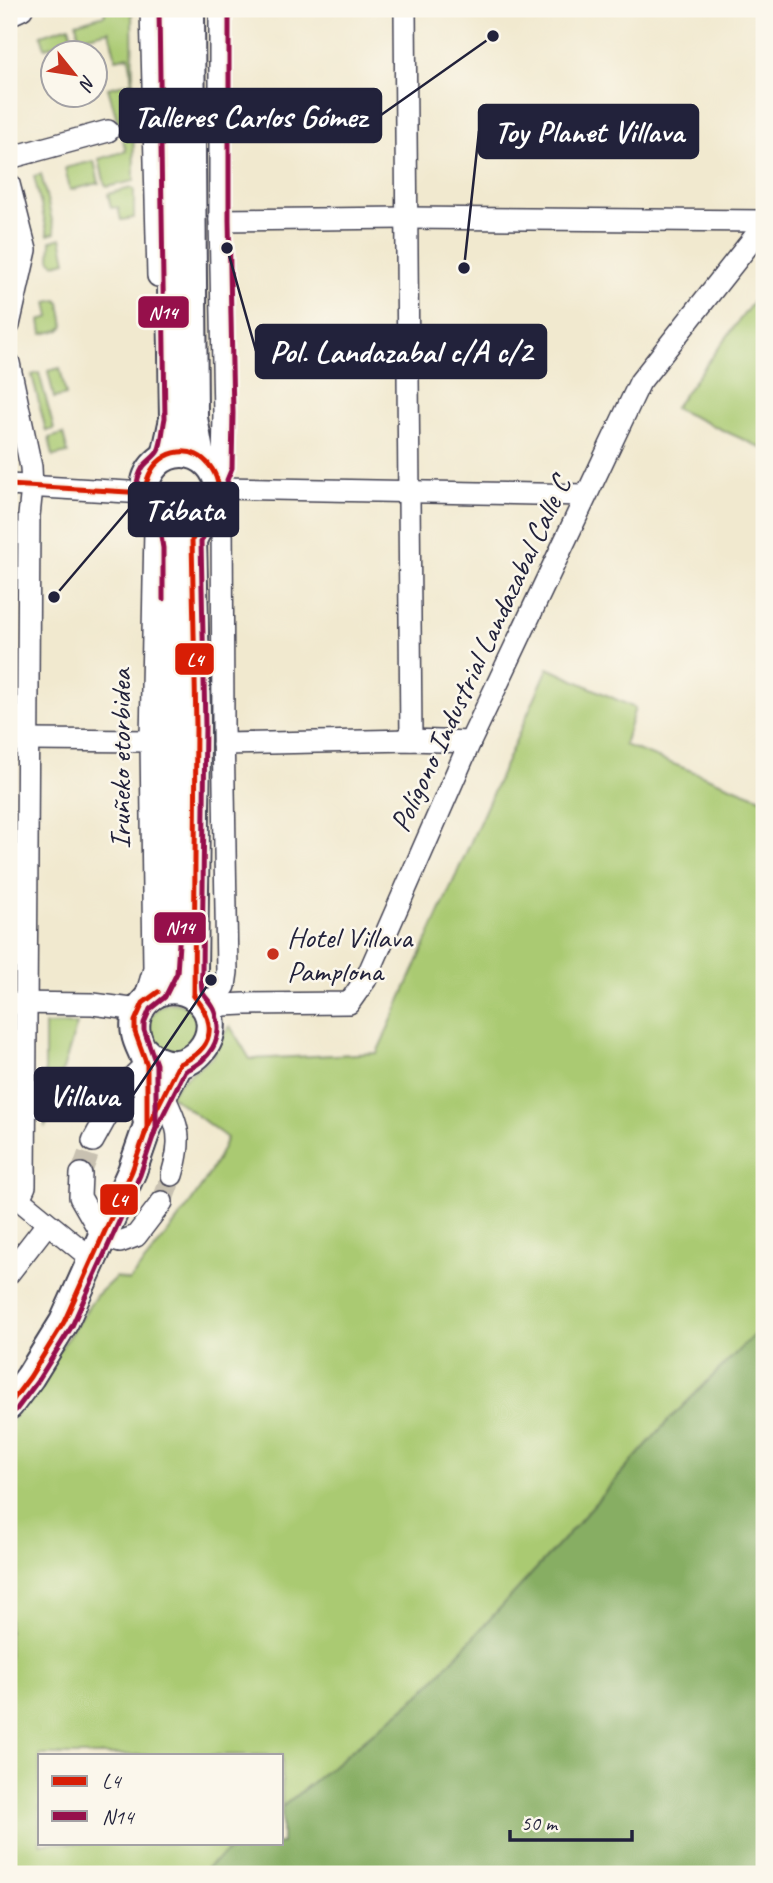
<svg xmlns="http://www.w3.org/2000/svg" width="773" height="1883" font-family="Caveat,sans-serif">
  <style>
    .green { fill: #aaca72; stroke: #667656; stroke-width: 2 }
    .forest { fill: #87ae64; stroke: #546850; stroke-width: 2 }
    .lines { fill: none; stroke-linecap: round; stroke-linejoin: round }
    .minor-tunnel { stroke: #c8c1b1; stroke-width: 21; stroke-dasharray: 21 10; stroke-linecap: butt }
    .minor-casing { stroke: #414051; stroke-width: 24 }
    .major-casing { stroke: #414051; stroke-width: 32 }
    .minor { stroke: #fff; stroke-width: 21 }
    .major { stroke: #fff; stroke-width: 28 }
    .bus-1-casing { stroke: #fbf7ec; stroke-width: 10 }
    .bus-2-casing { stroke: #fbf7ec; stroke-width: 10 }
    .bus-1 { stroke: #d81e05; stroke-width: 5 }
    .bus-2 { stroke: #96104b; stroke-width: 5 }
    .poi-dot { fill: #c8321e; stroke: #fbf7ec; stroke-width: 2.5 }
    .labels { text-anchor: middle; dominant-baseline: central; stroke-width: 5; stroke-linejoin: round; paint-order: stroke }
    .street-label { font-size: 30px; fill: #22223b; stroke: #fbf7ec }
    .poi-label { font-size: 30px; fill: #22223b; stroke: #fbf7ec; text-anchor: start }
    .leader { fill: none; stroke: #22223b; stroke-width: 2.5 }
    .callout-dot { fill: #22223b; stroke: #fbf7ec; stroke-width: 2.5 }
    .callout { fill: #22223b; stroke: #22223b; stroke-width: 2.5 }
    .callout-label { font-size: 32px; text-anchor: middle; font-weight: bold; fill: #fff }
    .line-badge { stroke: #fbf7ec; stroke-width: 2.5 }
    .badge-label { font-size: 19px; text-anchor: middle; font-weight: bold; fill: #fff }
  </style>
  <rect width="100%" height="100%" fill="#fbf7ec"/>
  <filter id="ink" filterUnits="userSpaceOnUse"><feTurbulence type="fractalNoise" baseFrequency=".0143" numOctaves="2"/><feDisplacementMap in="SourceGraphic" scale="14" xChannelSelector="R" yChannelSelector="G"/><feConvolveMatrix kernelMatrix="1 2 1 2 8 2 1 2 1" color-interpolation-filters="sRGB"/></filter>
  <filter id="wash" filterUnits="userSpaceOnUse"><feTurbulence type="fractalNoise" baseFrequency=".00686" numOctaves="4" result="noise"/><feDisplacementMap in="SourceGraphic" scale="28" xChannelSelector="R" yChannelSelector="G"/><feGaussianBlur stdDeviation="1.57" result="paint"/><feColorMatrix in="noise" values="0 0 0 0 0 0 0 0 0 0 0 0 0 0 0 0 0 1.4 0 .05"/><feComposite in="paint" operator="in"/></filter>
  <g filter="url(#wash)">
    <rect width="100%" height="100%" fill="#f1e9cf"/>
    <g class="green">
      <path d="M 104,9 L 132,9 L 134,181 L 107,187 L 105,185 L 99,159 L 126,151 L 108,88 L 132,82 L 129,56 L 116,59 L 109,31 L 79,38 L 76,23 L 105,15 Z"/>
      <path d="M 69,26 L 73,40 L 45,48 L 41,35 Z"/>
      <path d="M 94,161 L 99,183 L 70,190 L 65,168 Z"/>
      <path d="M 41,174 L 55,233 L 48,235 L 34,176 Z"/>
      <path d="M 131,188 L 134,190 L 134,218 L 121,220 L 118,207 L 111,208 L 108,194 Z"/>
      <path d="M 61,238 L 66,261 L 54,264 L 50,259 L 51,241 Z"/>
      <path d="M 764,287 L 764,449 L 674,408 Z"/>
      <path d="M 57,300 L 60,303 L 64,326 L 60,330 L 42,334 L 40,320 L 50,317 L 47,302 Z"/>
      <path d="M 60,368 L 66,395 L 54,398 L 48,371 Z"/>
      <path d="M 39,373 L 54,429 L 46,431 L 32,375 Z"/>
      <path d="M 63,434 L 68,453 L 53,456 L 49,438 Z"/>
      <path d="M 548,668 L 635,708 L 624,745 L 764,799 L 764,1325 L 666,1423 L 561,1542 L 420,1695 L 282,1807 L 282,1755 L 40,1755 L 40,1843 L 238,1843 L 199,1874 L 9,1874 L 9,1424 L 96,1296 L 116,1277 L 129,1281 C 165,1236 205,1192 227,1138 L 170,1095 L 180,1082 L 213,1056 L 222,1037 L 230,1026 L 250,1059 L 377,1053 Z"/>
      <circle cx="173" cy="1027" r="24"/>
      <path d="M 77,1024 L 45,1128 L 45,1025 Z"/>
    </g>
    <path class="forest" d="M 764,1325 L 764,1874 L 199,1874 L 238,1843 L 282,1843 L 282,1807 L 420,1695 L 561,1542 L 666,1423 Z"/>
  </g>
  <g filter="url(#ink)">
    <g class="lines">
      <g class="minor-tunnel">
        <path d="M 81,1174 L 93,1141"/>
        <path d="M 162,1202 L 172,1175"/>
      </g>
      <g class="minor-casing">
        <g id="minor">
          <path d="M 151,9 L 158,276"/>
          <path d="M 405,9 L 411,740"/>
          <path d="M 9,15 L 22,9"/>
          <path d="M 9,158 L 108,131"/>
          <path d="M 9,184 L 26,250 L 9,325"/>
          <path d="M 220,220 L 406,218 L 764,221"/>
          <path d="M 9,363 L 31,467 L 32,487 L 29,516 L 25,1186 L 19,1199"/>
          <path d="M 218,479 L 223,468 L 224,413 L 220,220 L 220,9"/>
          <path d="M 9,485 L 145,493"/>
          <path d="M 220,488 L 585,495"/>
          <path d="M 28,740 L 151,741"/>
          <path d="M 223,744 L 411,740 L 470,742"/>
          <path d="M 146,996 L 154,969 L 151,741 L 155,528 L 153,513"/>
          <path d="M 9,1003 L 93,1004 L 139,1010"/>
          <path d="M 206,1009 L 225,986 L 227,972 L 223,726 L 222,513 L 218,501"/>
          <path d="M 208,1012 L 224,1005 L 245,1004 L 349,1003 L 366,979 L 470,742 L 640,382 L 764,225"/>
          <path d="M 163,1094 C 179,1128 183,1138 172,1175"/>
          <path d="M 93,1141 C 105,1120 126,1076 147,1065"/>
          <path d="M 81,1174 L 80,1197 L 103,1237 L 120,1242 L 136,1236 L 162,1202"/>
          <path d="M 10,1192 L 92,1259"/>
          <path d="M 9,1273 L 47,1224"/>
        </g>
      </g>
      <g class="major-casing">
        <g id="major">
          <path d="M 190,9 L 193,418 L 200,457"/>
          <circle cx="182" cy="490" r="37"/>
          <path d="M 166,456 L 174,419 L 168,9"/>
          <path d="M 158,992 L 169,970 L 173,894 L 174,726 L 172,547 L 168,525"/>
          <path d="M 194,996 L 193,970 L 196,726 L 192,540 L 201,522"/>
          <path d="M 142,1049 C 184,1094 237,1028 196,997 C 187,991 176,988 165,990 C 145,995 132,1014 136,1034 C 138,1045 145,1054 147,1065 C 150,1082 147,1101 147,1118"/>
          <path d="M 9,1405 L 30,1377 L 64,1322 L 132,1171 L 147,1128 L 163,1094 L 179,1064"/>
        </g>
      </g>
      <use href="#minor" class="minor"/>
      <use href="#major" class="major"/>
      <g class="bus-1-casing">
        <g id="bus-1">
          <path d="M 9,485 L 145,493"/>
          <path d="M 168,525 C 163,521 155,516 152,511 C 136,489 152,455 179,452 C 204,449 223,476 218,499 C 216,509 209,513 202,521 C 198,526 195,534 192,540 L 196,726 L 194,996"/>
          <path d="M 145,1134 L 147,1128 L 147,1065 L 135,1032 L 135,1021 L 143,1003 L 158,992"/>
          <path d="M 9,1405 L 30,1377 L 64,1322 L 132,1171 L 147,1128 L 179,1064 C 214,1049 218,1024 194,996"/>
        </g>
      </g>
      <g class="bus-2-casing">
        <g id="bus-2">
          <path d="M 159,9 L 165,418 C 163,426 162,444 158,451 C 155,457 147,461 143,467 C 129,490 140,515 160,530 L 163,548 L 163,599"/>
          <path d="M 153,1137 L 156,1128 L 156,1064 L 144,1030 L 144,1023 L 150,1009 L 165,997 L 177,973 L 181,914"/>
          <path d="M 16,1410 L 37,1382 L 72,1326 L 140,1175 L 155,1131 L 185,1071 C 209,1061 225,1038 215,1012 C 213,1004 206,999 203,993 C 200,987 202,976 202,970 L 205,726 L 201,542 L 208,527 L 215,521 L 226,504 L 229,489 L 227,480 L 232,468 L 233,413 L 229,220 L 229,9"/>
        </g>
      </g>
      <use href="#bus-1" class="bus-1"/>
      <use href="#bus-2" class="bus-2"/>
    </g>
  </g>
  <circle class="poi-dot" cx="273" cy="954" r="7"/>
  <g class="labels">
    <g class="street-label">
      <text transform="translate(480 654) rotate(-65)">Polígono Industrial Landazabal Calle C</text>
      <text transform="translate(120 759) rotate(-90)">Iruñeko etorbidea</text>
    </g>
    <g class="poi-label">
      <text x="287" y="937">Hotel Villava<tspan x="287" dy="34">Pamplona</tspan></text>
    </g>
  </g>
  <path class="leader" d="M493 36L381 115M464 268L479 131M227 248L256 351M54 597L129 509M211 980L133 1095"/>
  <g class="callout-dot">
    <circle cx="493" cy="36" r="7"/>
    <circle cx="464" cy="268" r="7"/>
    <circle cx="227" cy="248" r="7"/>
    <circle cx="54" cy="597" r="7"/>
    <circle cx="211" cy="980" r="7"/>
  </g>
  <g class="callout">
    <rect x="120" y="89" width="261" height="53" rx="7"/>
    <rect x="479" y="105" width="219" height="53" rx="7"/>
    <rect x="256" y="325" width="290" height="53" rx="7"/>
    <rect x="129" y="483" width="109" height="53" rx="7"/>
    <rect x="35" y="1068" width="98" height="53" rx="7"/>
  </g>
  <g class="callout-label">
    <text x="250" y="127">Talleres Carlos Gómez</text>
    <text x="589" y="142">Toy Planet Villava</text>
    <text x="401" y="362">Pol. Landazabal c/A c/2</text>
    <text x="184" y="520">Tábata</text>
    <text x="84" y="1106">Villava</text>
  </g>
  <g class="line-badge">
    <rect x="137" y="295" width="53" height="34" rx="7" fill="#96104b"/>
    <rect x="174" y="642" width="41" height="34" rx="7" fill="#d81e05"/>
    <rect x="153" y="911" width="54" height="33" rx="7" fill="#96104b"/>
    <rect x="99" y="1183" width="40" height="33" rx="7" fill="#d81e05"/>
  </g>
  <g class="badge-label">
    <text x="163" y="319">N14</text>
    <text x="195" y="666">L4</text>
    <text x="180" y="934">N14</text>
    <text x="119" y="1206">L4</text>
  </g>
  <rect width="773" height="1883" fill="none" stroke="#fbf7ec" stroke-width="35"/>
  <rect x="38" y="1754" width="245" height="91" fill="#fbf7ec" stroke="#a4a2a5" stroke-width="2"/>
  <rect x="52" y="1776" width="35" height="10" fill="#d81e05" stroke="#a4a2a5" stroke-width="2"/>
  <text x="102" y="1788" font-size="21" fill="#22223b">L4</text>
  <rect x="52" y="1811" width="35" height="10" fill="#96104b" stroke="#a4a2a5" stroke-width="2"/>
  <text x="102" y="1824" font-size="21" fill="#22223b">N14</text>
  <g transform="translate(74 74) rotate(120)"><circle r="33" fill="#fbf7ec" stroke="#a4a2a5" stroke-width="2"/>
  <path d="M0-5L12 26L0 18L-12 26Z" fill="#c8321e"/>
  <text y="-10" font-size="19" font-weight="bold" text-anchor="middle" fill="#22223b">N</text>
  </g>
  <path d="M510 1830v10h122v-10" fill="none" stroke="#22223b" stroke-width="3.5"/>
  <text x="521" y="1830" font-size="21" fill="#22223b" stroke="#fbf7ec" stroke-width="5" paint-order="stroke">50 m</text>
</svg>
